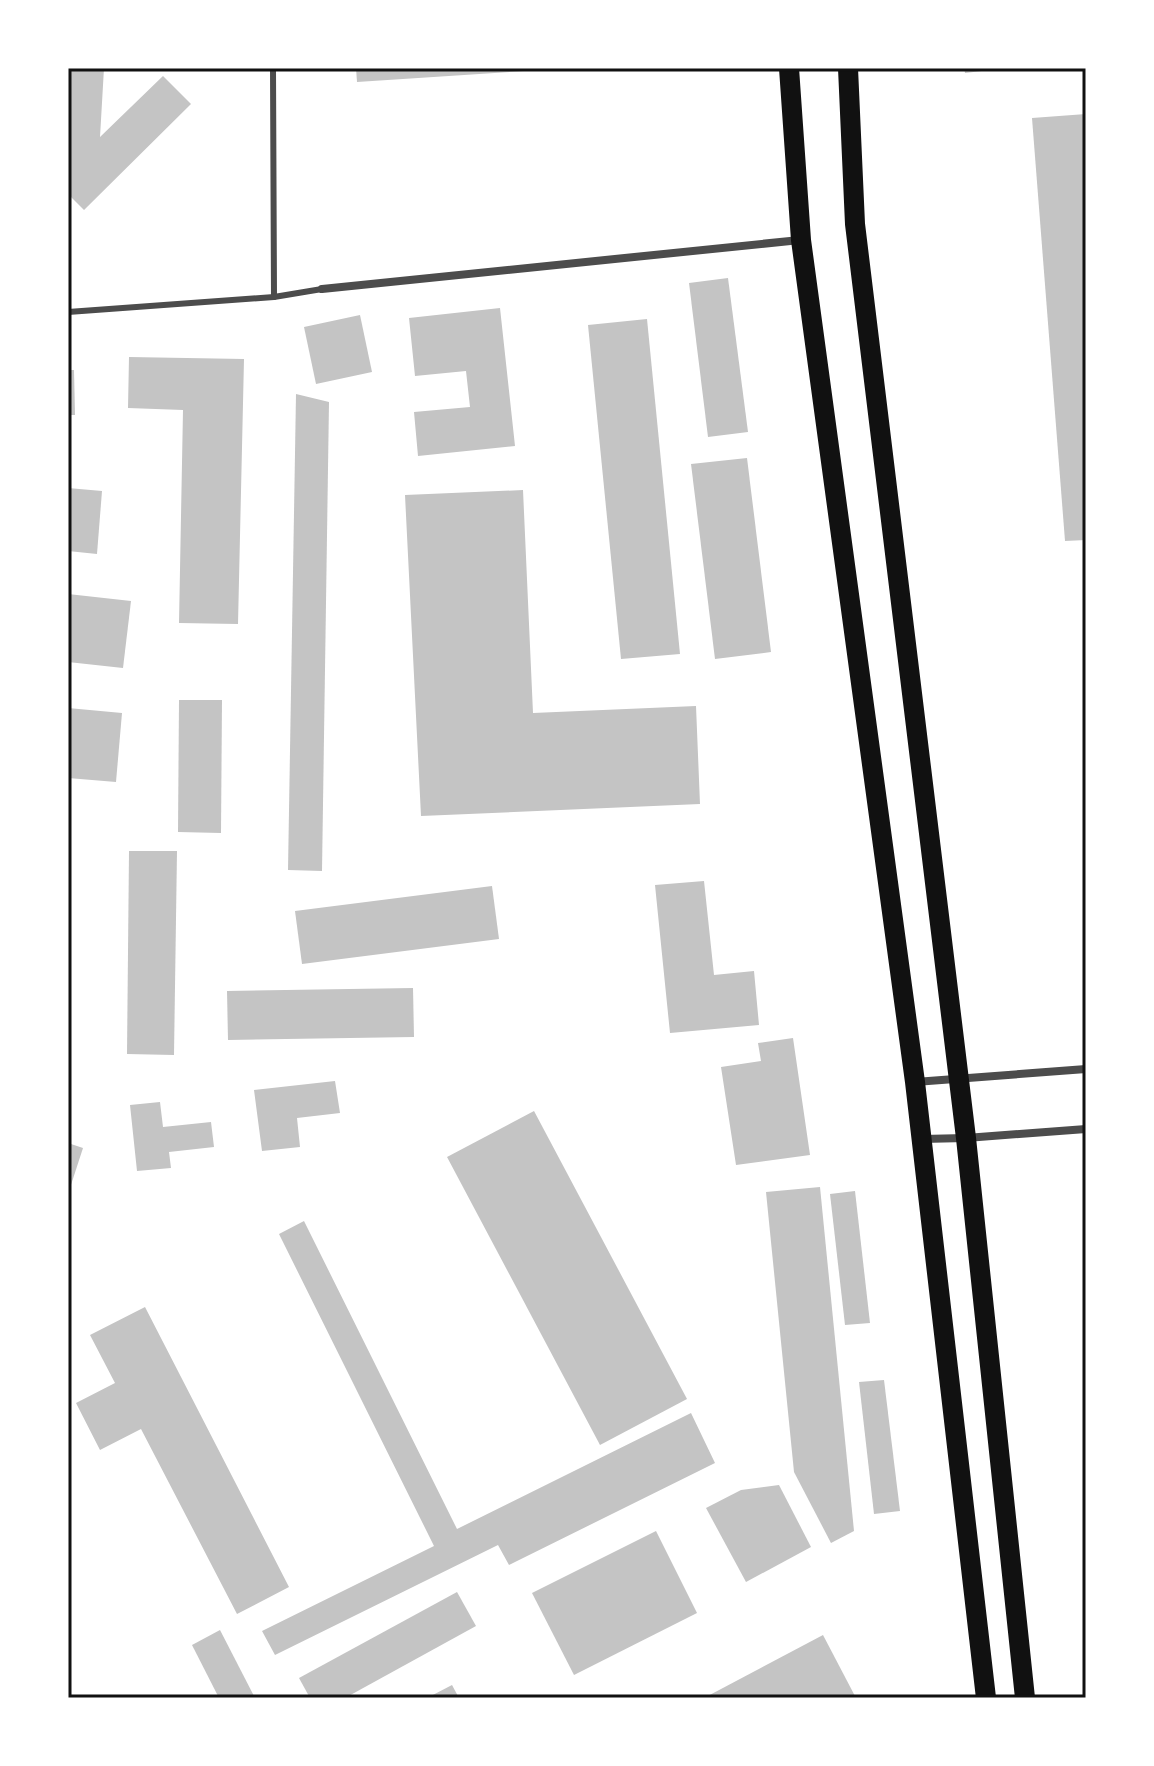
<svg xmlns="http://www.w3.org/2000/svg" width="1154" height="1766" font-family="Quicksand,sans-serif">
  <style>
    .building { fill: #c4c4c4 }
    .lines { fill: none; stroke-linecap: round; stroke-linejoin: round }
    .service { stroke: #4c4c4c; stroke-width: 6 }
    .minor { stroke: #4c4c4c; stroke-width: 8 }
    .primary { stroke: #111; stroke-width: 20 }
    .neatline { fill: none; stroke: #111; stroke-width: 3 }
  </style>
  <rect width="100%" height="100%" fill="#fff"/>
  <g class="building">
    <path d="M 68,68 L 104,68 L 100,137 L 163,76 L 191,104 L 84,210 L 68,194 Z"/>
    <path d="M 356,68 L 540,68 L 540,70 L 357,82 Z"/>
    <path d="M 964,68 L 990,68 L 990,70 L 965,73 Z"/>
    <path d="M 1086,114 L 1086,540 L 1065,541 L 1032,118 Z"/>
    <path d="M 728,278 L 748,432 L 708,437 L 689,283 Z"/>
    <path d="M 500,308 L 515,446 L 418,456 L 414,412 L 470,407 L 466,371 L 415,376 L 409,318 Z"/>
    <path d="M 360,315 L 372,372 L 316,384 L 304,327 Z"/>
    <path d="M 647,319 L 680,654 L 621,659 L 588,325 Z"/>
    <path d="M 129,357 L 244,359 L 238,624 L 179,623 L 183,410 L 128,408 Z"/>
    <path d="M 68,370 L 74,370 L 75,415 L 68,415 Z"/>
    <path d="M 296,394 L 329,402 L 322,871 L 288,870 Z"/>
    <path d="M 747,458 L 771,652 L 715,659 L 691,464 Z"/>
    <path d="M 68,488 L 102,491 L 97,554 L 68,551 Z"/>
    <path d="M 523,490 L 533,713 L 696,706 L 700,804 L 421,816 L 405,495 Z"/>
    <path d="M 68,594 L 131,601 L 123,668 L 68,662 Z"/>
    <path d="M 179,700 L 222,700 L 221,833 L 178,832 Z"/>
    <path d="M 68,708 L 122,713 L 116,782 L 68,778 Z"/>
    <path d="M 129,851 L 177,851 L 174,1055 L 127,1054 Z"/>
    <path d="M 704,881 L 714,975 L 754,971 L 759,1025 L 670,1033 L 655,885 Z"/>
    <path d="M 492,886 L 499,939 L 302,964 L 295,911 Z"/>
    <path d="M 413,988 L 414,1037 L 228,1040 L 227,991 Z"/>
    <path d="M 793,1038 L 810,1155 L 736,1165 L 721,1067 L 761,1061 L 758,1043 Z"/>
    <path d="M 335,1081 L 340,1113 L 297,1118 L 300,1147 L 262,1151 L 254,1090 Z"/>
    <path d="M 160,1102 L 163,1127 L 211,1122 L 214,1147 L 169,1152 L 171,1168 L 137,1171 L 130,1105 Z"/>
    <path d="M 534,1111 L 687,1399 L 600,1445 L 447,1157 Z"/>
    <path d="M 68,1143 L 83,1148 L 69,1191 L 68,1191 Z"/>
    <path d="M 820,1187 L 854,1531 L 831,1543 L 794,1472 L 766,1192 Z"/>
    <path d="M 855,1191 L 870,1323 L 845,1325 L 830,1194 Z"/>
    <path d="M 304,1221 L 457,1529 L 691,1413 L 715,1463 L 509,1565 L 498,1545 L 275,1655 L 262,1631 L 434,1546 L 279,1234 Z"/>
    <path d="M 145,1307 L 289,1587 L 237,1614 L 141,1429 L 100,1450 L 76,1403 L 115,1383 L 90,1335 Z"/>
    <path d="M 884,1380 L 900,1511 L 874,1514 L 859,1382 Z"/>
    <path d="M 779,1485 L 811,1547 L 746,1582 L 706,1508 L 741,1490 Z"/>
    <path d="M 656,1531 L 697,1613 L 574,1675 L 532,1593 Z"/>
    <path d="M 457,1592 L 476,1626 L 345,1698 L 310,1698 L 299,1678 Z"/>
    <path d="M 220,1630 L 255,1698 L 219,1698 L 192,1645 Z"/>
    <path d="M 823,1635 L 856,1698 L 704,1698 Z"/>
    <path d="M 452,1685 L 459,1698 L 427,1698 Z"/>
  </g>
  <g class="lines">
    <g class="service">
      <path d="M 273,68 L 274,297"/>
      <path d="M 68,312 L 274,297 L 322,289"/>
    </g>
    <g class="minor">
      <path d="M 322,289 L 800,240"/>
      <path d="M 915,1082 L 1086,1069"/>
      <path d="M 922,1139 L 966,1138 L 1086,1129"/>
    </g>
    <g class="primary">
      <path d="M 789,68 L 801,240 L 915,1082 L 986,1698"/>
      <path d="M 848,68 L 855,224 L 966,1138 L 1025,1698"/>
    </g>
  </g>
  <rect width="1154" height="1766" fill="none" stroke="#ffffff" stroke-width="140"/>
  <rect x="70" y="70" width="1014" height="1626" class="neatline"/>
</svg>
